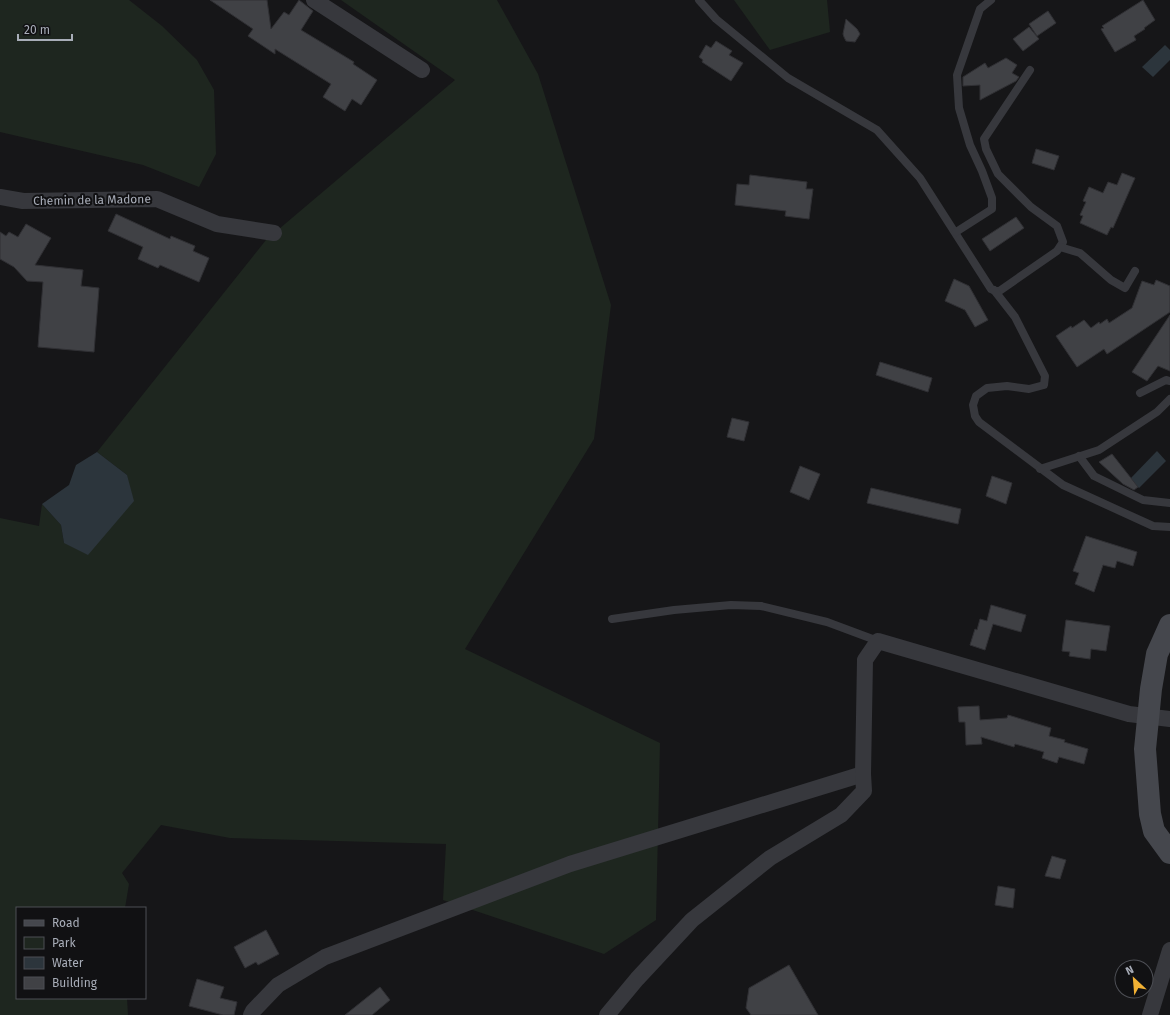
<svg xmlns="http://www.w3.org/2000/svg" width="1170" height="1015" font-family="'Fira Sans',sans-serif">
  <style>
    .green { fill: #1e261f }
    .water { fill: #2c353c }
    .building { fill: #404145; stroke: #303034 }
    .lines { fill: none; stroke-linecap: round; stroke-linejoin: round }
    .lane { stroke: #37383d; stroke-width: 8 }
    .street { stroke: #37383d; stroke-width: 16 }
    .secondary { stroke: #45474d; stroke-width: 22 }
    .labels { text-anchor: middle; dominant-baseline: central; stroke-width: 4; stroke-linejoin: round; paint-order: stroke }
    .street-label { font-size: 12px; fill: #a8adb8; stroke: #111113 }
  </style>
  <rect width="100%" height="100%" fill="#161618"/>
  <g class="green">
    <path d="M 0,0 L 129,0 L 162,26 L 197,60 L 214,90 L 216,154 L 199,187 L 143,165 L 0,132 Z"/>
    <path d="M 341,0 L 497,0 L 538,74 L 611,305 L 594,439 L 465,649 L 660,743 L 656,920 L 604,954 L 443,900 L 446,844 L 230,838 L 161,825 L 122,873 L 129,884 L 125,908 L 17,908 L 17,998 L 127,998 L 128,1015 L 0,1015 L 0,518 L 39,526 L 42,504 L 61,525 L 64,543 L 127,475 L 97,452 L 266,240 L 455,80 Z"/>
    <path d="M 734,0 L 827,0 L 830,32 L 770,50 Z"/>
  </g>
  <g class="water">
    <path d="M 1165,45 L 1170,50 L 1170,60 L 1153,77 L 1142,67 Z"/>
    <path d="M 1157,451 L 1166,461 L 1139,488 L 1130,479 Z"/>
    <path d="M 97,452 L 127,475 L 134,501 L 88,555 L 64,543 L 61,525 L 42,504 L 69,485 L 76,465 Z"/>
  </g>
  <g class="building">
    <path d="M 210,0 L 267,0 L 271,29 L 284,12 L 289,15 L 299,0 L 313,11 L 301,30 L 354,62 L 353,64 L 377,80 L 361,105 L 352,99 L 345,111 L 323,97 L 331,84 L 275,49 L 275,54 L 248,36 L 253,29 Z"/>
    <path d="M 1143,0 L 1155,20 L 1144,28 L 1145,29 L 1134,36 L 1136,40 L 1115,52 L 1101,29 L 1104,28 L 1102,26 Z"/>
    <path d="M 1048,11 L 1056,23 L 1037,36 L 1029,24 Z"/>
    <path d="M 846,19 L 857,29 L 860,34 L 855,42 L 846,41 L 844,37 L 843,34 Z"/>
    <path d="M 1029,27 L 1039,39 L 1023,51 L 1013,39 Z"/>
    <path d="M 716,41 L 732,51 L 729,55 L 743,63 L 731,81 L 702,62 L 703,60 L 699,57 L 706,45 L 711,48 Z"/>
    <path d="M 1006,58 L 1017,65 L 1012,73 L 1019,77 L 1016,81 L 980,100 L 980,85 L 963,86 L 963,77 L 985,63 L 988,68 Z"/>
    <path d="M 1036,149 L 1059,156 L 1054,170 L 1032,163 Z"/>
    <path d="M 1122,173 L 1135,178 L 1113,228 L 1111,227 L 1107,235 L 1080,223 L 1083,216 L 1080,215 L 1086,202 L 1083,201 L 1089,187 L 1103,193 L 1108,182 L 1117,185 Z"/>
    <path d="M 750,175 L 807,182 L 806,189 L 813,189 L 809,219 L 785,216 L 786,211 L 735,205 L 737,184 L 749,185 Z"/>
    <path d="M 116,214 L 170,239 L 171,236 L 195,246 L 193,251 L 209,258 L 199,282 L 160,265 L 158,268 L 138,259 L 143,247 L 108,231 Z"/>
    <path d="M 1016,217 L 1024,228 L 990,251 L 982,239 Z"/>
    <path d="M 26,224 L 51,238 L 35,265 L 83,270 L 81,286 L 99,288 L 94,352 L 38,347 L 43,282 L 27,281 L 14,267 L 0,259 L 0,232 L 6,236 L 9,232 L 18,237 Z"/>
    <path d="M 954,279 L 969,286 L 988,320 L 975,327 L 965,310 L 945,301 Z"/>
    <path d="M 1156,280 L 1170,286 L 1170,312 L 1107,354 L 1104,349 L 1077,367 L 1056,336 L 1071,326 L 1072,328 L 1084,320 L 1091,328 L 1099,322 L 1100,324 L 1107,319 L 1109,323 L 1132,308 L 1142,281 L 1154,285 Z"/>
    <path d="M 1170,315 L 1170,371 L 1158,366 L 1147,381 L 1132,372 Z"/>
    <path d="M 880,362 L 932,378 L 928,392 L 876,375 Z"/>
    <path d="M 732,418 L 749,422 L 744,441 L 727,437 Z"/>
    <path d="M 1112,454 L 1138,487 L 1134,490 L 1123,484 L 1099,462 Z"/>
    <path d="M 800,466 L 820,474 L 809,500 L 790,492 Z"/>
    <path d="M 992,476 L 1012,483 L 1006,504 L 986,496 Z"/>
    <path d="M 871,488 L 961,509 L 958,524 L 867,503 Z"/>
    <path d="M 1086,536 L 1137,552 L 1133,566 L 1117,561 L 1115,568 L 1103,565 L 1094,592 L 1075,584 L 1079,573 L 1073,571 Z"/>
    <path d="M 991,605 L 1026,615 L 1021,632 L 993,624 L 985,650 L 970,645 L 975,629 L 977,630 L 980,619 L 987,621 Z"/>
    <path d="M 1066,620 L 1110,626 L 1106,651 L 1091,649 L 1090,659 L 1069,656 L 1070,652 L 1062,651 Z"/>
    <path d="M 979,706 L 980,720 L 1007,718 L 1008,715 L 1051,728 L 1049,736 L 1065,740 L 1064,742 L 1088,749 L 1084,764 L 1059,757 L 1057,763 L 1042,758 L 1044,752 L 1015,744 L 1014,747 L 981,737 L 982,744 L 966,745 L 965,722 L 959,722 L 958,707 Z"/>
    <path d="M 1052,856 L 1066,860 L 1060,879 L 1045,876 Z"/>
    <path d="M 998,886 L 1015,889 L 1013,908 L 995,905 Z"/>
    <path d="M 266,930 L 279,954 L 258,965 L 256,962 L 245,968 L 234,947 Z"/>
    <path d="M 789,965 L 818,1015 L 751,1015 L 746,1008 L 749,988 Z"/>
    <path d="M 197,979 L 224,987 L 220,998 L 237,1002 L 234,1015 L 223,1015 L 189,1006 Z"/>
    <path d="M 380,987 L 390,1000 L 372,1015 L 345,1015 Z"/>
  </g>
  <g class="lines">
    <g class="lane">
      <path d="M 699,0 L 716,19 L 788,78 L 877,130 L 920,178 L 991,289 L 998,292 L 1057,251 L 1063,242 L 1057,226 L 1031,207 L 998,174 L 986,149 L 984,139 L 1030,70"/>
      <path d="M 956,232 L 992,209 L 992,198 L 982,171 L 970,145 L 959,108 L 957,75 L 980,9 L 991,0"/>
      <path d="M 1060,247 L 1080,253 L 1111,280 L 1125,288 L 1135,271"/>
      <path d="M 994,290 L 1015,317 L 1045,376 L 1044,385 L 1029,389 L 1007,386 L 987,388 L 976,396 L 973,405 L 975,416 L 979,422 L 1063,485 L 1153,526 L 1170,527"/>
      <path d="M 1140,393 L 1166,380 L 1170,381"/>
      <path d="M 1079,456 L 1094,476 L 1143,500 L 1170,503"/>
      <path d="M 1040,469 L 1099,450 L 1157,412 L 1170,399"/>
      <path d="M 612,619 L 674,610 L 731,605 L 761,606 L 827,622 L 878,641"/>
    </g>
    <g class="street">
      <path d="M 314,0 L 422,70"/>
      <path d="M 0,197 L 23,201 L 157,199 L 217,224 L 274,233"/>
      <path d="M 251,1015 L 253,1011 L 278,985 L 325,957 L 570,864 L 863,774"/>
      <path d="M 607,1015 L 637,979 L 692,920 L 770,858 L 841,815 L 864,791 L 863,774 L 865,660 L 878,641 L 1129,714 L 1170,719"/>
      <path d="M 1150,1015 L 1170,950"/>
    </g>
    <path class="secondary" d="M 1170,625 L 1157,654 L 1151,689 L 1145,749 L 1150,814 L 1154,831 L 1170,853"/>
  </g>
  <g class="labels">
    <g class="street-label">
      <text transform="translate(92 200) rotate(-1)">Chemin de la Madone</text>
    </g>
  </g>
  <rect x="16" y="907" width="130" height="92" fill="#111113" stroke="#4d4f55"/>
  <rect x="24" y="920" width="20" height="6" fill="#45474d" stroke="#4d4f55"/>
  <text x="52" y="927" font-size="12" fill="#a8adb8">Road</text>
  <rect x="24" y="937" width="20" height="12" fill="#1e261f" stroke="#4d4f55"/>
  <text x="52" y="947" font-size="12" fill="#a8adb8">Park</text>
  <rect x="24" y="957" width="20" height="12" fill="#2c353c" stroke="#4d4f55"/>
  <text x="52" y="967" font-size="12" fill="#a8adb8">Water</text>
  <rect x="24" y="977" width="20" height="12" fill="#404145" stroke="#4d4f55"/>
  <text x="52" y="987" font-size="12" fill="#a8adb8">Building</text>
  <g transform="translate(1134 979) rotate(334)"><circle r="19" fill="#111113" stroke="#4d4f55"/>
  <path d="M0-3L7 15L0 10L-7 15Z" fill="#f2b134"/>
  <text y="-6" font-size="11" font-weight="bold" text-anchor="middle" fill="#a8adb8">N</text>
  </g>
  <path d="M18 34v6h54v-6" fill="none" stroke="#a8adb8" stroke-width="2"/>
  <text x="24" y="34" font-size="12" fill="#a8adb8" stroke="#111113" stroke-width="3" paint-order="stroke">20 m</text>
</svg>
